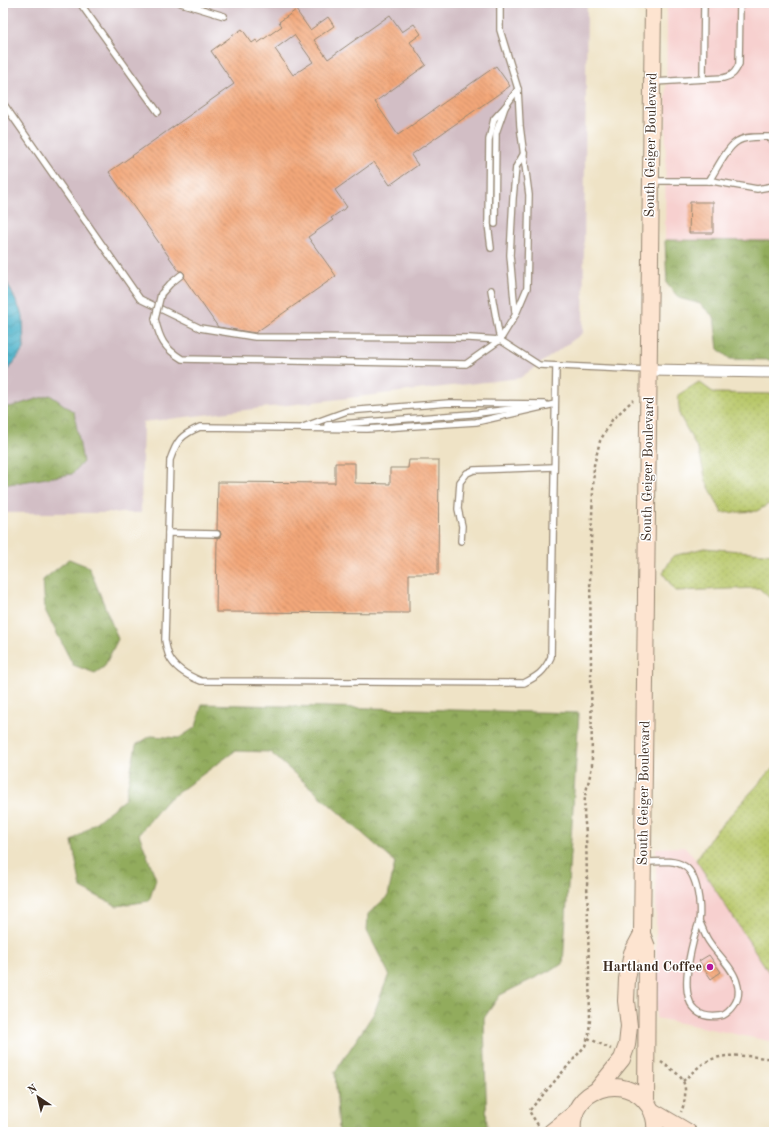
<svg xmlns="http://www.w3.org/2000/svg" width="777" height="1135" font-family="'Old Standard TT',serif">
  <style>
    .built { fill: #f7d0cf }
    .industrial { fill: #d2bec5 }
    .grass { fill: url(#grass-dots); stroke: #7a7844 }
    .forest { fill: url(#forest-crowns); stroke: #666b3e }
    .water { fill: url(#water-waves); stroke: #436e74 }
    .building { fill: url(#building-back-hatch); fill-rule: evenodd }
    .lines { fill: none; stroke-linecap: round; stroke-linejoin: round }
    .lane-casing { stroke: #958672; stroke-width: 8 }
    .street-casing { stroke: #958672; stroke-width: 13 }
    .secondary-casing { stroke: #958672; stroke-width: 18 }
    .path { stroke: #958672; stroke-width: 2.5; stroke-dasharray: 3 3; stroke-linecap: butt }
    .lane { stroke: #fff; stroke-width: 5.5 }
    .street { stroke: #fff; stroke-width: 11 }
    .secondary { stroke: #fde4d0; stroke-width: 16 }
    .lane-bridge-casing { stroke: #958672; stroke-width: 8; stroke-linecap: butt }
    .lane-bridge { stroke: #fff; stroke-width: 5.5 }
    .poi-dot { fill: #b5179e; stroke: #fff; stroke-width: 1.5 }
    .labels { text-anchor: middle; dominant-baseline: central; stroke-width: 3; stroke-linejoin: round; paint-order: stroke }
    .street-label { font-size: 14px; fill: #3b2a1e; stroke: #fff }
    .poi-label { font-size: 14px; font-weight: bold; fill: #3b2a1e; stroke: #fff; text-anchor: end }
  </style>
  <defs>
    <pattern id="grass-dots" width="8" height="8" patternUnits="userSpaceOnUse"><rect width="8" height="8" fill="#b8c769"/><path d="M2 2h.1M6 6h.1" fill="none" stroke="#9fab5b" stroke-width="1.8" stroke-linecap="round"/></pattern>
    <pattern id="forest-crowns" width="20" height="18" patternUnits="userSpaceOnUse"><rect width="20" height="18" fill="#92ac5d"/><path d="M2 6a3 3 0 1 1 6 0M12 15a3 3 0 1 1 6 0" fill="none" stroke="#788c4c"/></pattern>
    <pattern id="water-waves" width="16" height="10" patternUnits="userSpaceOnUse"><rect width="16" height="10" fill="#4bb2ca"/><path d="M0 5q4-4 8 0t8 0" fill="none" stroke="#4091a3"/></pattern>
    <pattern id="building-back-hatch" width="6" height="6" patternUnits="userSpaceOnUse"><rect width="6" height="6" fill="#f3a779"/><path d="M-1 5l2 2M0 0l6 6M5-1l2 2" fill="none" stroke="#c68863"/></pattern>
  </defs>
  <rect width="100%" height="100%" fill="#fff"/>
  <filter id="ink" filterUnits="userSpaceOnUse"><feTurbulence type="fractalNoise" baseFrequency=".025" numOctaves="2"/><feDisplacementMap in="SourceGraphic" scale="8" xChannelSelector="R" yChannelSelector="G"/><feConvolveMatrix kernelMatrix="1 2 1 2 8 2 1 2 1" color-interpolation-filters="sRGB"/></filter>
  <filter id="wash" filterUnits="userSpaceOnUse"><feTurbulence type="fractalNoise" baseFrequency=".012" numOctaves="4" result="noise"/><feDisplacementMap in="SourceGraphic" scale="16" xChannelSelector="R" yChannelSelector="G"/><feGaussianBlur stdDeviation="0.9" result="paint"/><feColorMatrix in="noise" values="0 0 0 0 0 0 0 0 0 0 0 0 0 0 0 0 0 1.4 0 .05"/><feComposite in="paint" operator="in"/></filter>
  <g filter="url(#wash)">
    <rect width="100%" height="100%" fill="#efe3c6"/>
    <g class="built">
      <path d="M 667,3 L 774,3 L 774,241 L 665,240 Z"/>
      <path d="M 685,847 L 696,860 L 774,980 L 774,1042 L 656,1018 L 656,848 Z"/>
    </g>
    <path class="industrial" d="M 3,3 L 587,3 L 583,333 L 520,378 L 143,422 L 141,513 L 3,513 Z"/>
    <g class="grass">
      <path d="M 699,382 L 714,393 L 774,394 L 774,501 L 757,511 L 722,513 L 706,481 L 699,452 L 680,416 L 678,395 Z"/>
      <path d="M 704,548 L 774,554 L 774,602 L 759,588 L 675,591 L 663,573 L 673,556 Z"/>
      <path d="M 774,767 L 774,980 L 696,860 L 714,833 Z"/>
    </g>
    <g class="forest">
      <path d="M 665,240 L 774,241 L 774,360 L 730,359 L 718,349 L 714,317 L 700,304 L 679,298 L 667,284 Z"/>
      <path d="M 50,395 L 74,412 L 83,462 L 72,474 L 3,485 L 3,406 L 10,407 Z"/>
      <path d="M 69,559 L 89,567 L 118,639 L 104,667 L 95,673 L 73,665 L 45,610 L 43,580 Z"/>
      <path d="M 202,704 L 579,713 L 563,964 L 500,995 L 484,1018 L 487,1132 L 337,1132 L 339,1130 L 335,1072 L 374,1013 L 389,974 L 367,931 L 368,914 L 388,896 L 395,862 L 270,752 L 235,751 L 166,801 L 139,834 L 156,879 L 149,901 L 117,906 L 81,888 L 72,841 L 125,799 L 136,745 L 151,736 L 179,738 L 196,727 Z"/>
    </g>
    <path class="water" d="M 3,274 L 23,316 L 24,349 L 9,369 L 3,372 Z"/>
    <g id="blocks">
      <g class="building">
        <path d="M 296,10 L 310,30 L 328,17 L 334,26 L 314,40 L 328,59 L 390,15 L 402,32 L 414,24 L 421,34 L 410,42 L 426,65 L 375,102 L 398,135 L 496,66 L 510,86 L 411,155 L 418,165 L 390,185 L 374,162 L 335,190 L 347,207 L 331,218 L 333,220 L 308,237 L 336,276 L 255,333 L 218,327 L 184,278 L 184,273 L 182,271 L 179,271 L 109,172 L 234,84 L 211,51 L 242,29 L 252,43 L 256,40 L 258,43 L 282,26 L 279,22 ZM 294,35 L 313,62 L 293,75 L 275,49 Z"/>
        <path d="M 690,202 L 713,202 L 713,233 L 689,233 Z"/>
        <path d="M 409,460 L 439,460 L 438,574 L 409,574 L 409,613 L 216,612 L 217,538 L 220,537 L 221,534 L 220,531 L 217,530 L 218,482 L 335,483 L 335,463 L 355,463 L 355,483 L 390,484 L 390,468 L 408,468 Z"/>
        <path d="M 709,955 L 721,972 L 711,979 L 699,961 Z"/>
      </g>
    </g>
  </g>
  <g filter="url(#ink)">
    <use href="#blocks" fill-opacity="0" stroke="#958672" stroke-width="1"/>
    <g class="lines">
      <g class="lane-casing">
        <g id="lane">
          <path d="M 80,3 L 158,112"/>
          <path d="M 181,3 L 224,16"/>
          <path d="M 703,79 L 704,3"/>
          <path d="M 654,82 L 723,78 C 732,76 735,73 739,64 L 740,3"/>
          <path d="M 3,103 L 140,299 L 200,328 L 255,337 L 469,338 L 500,340 L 539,365 L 648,370"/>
          <path d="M 653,181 L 712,181 L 757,189 L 774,186"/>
          <path d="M 709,181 C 717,169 726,148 738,141 C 746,136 760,137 769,137 L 774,142"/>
          <path d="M 495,224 L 496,133 L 505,107 L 518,89"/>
          <path d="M 491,248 L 488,224 L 489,140 L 494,119 L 505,107"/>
          <path d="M 491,290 L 500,340"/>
          <path d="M 161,294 L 170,284 L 181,275"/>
          <path d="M 515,312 L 510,255 L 513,198 L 516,167 L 524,153"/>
          <path d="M 155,319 C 160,340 164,348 182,359 L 466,364 L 500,340 L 516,314 L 527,288 L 529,195 L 520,126 L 518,89 L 500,30 L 500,3"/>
          <path d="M 555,404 L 476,422 L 367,429 L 200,427 C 181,435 177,440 170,460 L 165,640 C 166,645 167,651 169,656 C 175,669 188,676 201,681 L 524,683 C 538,676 544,672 551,657 L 556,366"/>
          <path d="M 327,425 L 471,414 L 527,407"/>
          <path d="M 303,427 L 347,411 L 449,403 L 545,404"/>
          <path d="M 168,533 L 217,534"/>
          <path d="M 461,541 L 462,526 L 458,509 L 460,482 L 467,473 L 474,470 L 554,467"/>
          <path d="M 645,862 C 657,862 673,859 684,866 C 698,874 701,907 699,922 C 697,929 694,936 693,942 C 686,970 676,1022 720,1016 C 724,1016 725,1014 728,1012 C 737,1004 741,995 737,983 C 734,969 718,955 710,943 C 705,937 703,928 699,921"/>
        </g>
      </g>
      <g class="street-casing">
        <path id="street" d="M 649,370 L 774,372"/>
      </g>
      <g class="secondary-casing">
        <g id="secondary">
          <path d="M 596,1091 L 622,1059 L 627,1045 L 629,1026 L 626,1001 L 627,979 L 632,953 L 642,934"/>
          <path d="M 646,1102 L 647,947 L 642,934 L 653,3"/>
          <path d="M 652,1111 L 688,1132"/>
          <path d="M 551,1132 L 575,1113"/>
          <path d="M 573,1132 C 568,1089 625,1070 649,1106 C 654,1114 656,1123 655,1132"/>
        </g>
      </g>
      <g class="path">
        <path d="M 588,1038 L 611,1049"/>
        <path d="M 661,1062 C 668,1067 679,1073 683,1081 C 687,1090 685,1103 681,1112"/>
        <path d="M 683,1081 C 691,1074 700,1064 710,1060 C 728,1052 755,1057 774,1059"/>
        <path d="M 538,1125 L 529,1111 L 585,1046 L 589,1034 L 590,1019 L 586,833 L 584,814 L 585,796 L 592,767 L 590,567 L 594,465 L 600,441 L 612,420 L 633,400"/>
      </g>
      <use href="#lane" class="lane"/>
      <use href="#street" class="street"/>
      <use href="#secondary" class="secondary"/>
      <g class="lane-bridge-casing">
        <path id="lane-bridge" d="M 155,319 L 161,294"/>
      </g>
      <use href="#lane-bridge" class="lane-bridge"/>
    </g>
  </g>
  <circle class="poi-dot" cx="710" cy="967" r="4"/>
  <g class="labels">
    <g class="street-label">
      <text transform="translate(651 145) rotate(-89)">South Geiger Boulevard</text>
      <text transform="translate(648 469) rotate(-89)">South Geiger Boulevard</text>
      <text transform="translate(644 793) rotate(-89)">South Geiger Boulevard</text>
    </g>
    <g class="poi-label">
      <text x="702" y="967">Hartland Coffee</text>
    </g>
  </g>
  <rect width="777" height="1135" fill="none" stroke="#fff" stroke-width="16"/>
  <g transform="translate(38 1097) rotate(325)" stroke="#ffffff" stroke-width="3" paint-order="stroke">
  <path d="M0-3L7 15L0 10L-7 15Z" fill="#3b2a1e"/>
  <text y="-6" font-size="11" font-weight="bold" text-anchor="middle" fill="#3b2a1e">N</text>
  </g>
</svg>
